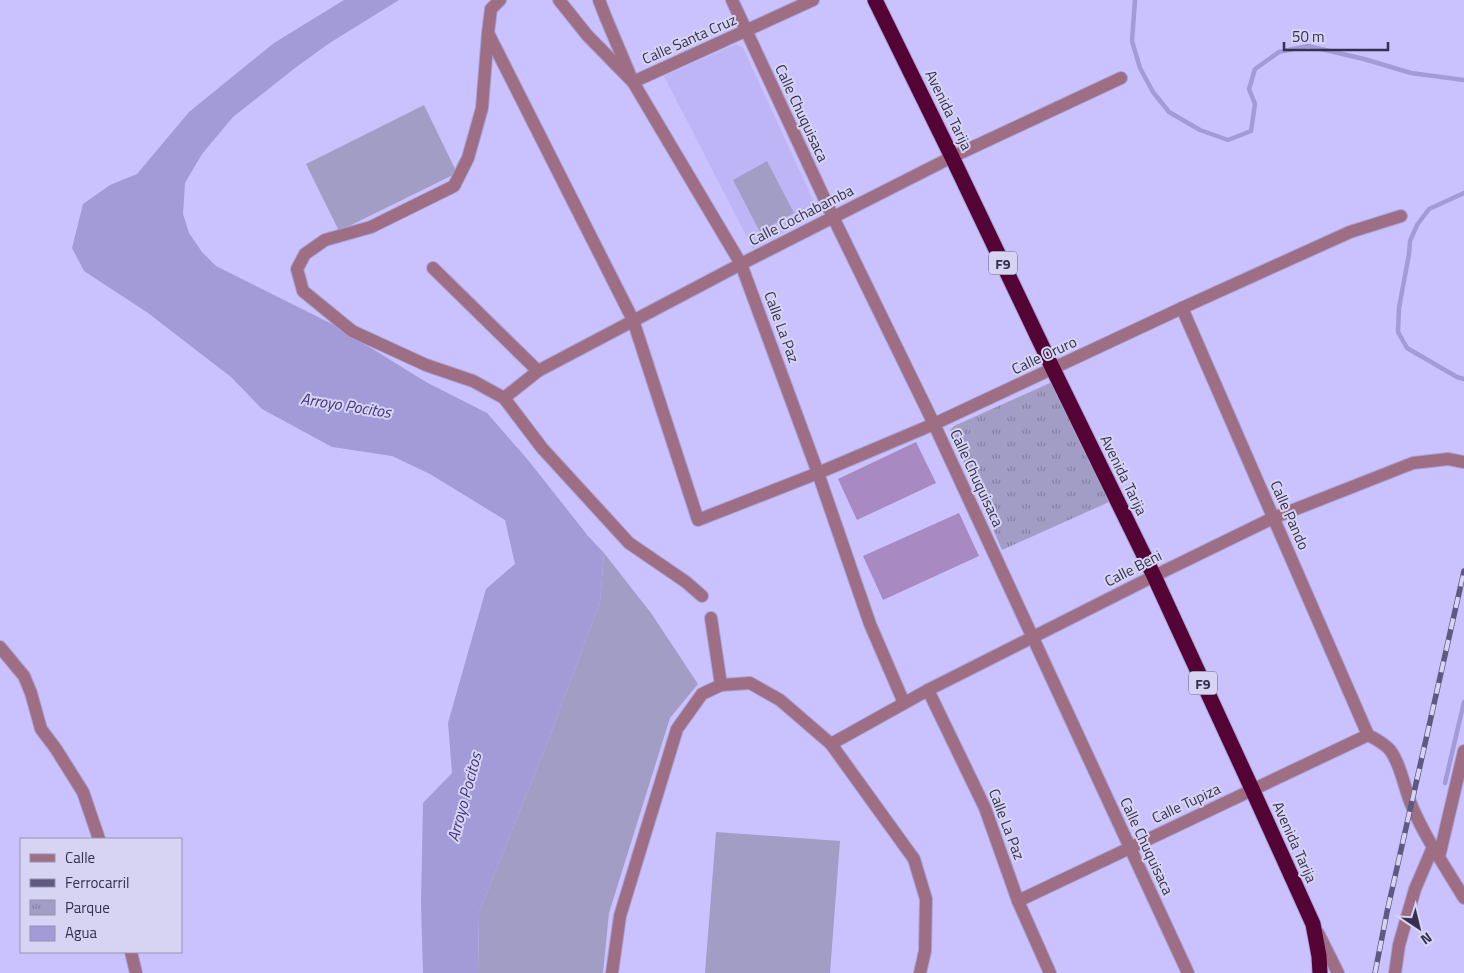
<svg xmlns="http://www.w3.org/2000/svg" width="1464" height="973" font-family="'Titillium Web',sans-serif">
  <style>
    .built { fill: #beb5f7 }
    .grass { fill: #a29dc4 }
    .park { fill: url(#park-tufts) }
    .water { fill: #a39ad8 }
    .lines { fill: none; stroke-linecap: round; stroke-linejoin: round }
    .stream { stroke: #a39ad8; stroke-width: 4.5 }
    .building { fill: #a989c1 }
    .minor-casing { stroke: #a9a2d8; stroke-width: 14 }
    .highway-casing { stroke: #a9a2d8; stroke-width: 17 }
    .minor { stroke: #9e6f84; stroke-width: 12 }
    .highway { stroke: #540335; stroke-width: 15 }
    .rail-casing { stroke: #5f5980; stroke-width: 5.5 }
    .rail { stroke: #d7d4f3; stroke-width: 4; stroke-dasharray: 11; stroke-linecap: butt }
    .labels { text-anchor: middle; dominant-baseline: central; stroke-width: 4; stroke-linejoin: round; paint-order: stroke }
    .shield { fill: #d7d4f3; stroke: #666180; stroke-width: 1 }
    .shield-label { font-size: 14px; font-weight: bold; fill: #35304e }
    .street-label { font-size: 15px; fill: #35304e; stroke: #d7d4f3 }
    .water-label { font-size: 16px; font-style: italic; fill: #45347d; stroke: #d7d4f3 }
  </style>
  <defs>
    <pattern id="park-tufts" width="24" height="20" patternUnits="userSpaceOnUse" patternTransform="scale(1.25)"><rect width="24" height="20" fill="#a29dc4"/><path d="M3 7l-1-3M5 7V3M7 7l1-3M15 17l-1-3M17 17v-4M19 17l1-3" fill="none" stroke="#8580a1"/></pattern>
  </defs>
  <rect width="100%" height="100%" fill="#cac2ff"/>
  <path class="built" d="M 736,44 L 743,48 L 815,204 L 813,217 L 753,249 L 664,76 Z"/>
  <g class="grass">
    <path d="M 424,105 L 457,173 L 339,231 L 306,164 Z"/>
    <path d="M 767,161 L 794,213 L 760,232 L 733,180 Z"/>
    <path d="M 604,553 L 651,613 L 698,684 L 670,718 L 609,913 L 603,973 L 478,973 L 479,912 L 546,746 L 600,602 Z"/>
    <path d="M 716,832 L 840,841 L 830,973 L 705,973 Z"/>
  </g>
  <path class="park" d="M 1050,383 L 1054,387 L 1109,502 L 1002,550 L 950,430 L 954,426 Z"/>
  <path class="water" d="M 344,0 L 399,0 L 328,44 L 295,68 L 233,117 L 202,154 L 185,183 L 183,214 L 189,233 L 202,252 L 216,266 L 334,325 L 426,382 L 487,413 L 528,460 L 588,536 L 604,553 L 600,602 L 546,746 L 479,912 L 478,973 L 423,973 L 421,904 L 423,803 L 452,773 L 448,723 L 486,589 L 515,564 L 505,520 L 430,474 L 392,456 L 332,447 L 262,409 L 231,377 L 148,313 L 84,271 L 72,248 L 83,204 L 110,185 L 137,174 L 189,112 L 274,43 Z"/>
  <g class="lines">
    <g class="stream">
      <path d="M 1135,0 L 1132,41 L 1140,68 L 1153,92 L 1169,112 L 1200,130 L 1228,140 L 1251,131 L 1255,104 L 1249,89 L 1255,69 L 1279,52 L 1308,46 L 1364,59 L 1411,73 L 1464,80"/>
      <path d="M 1464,193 L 1429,209 L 1417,225 L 1410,241 L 1409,254 L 1399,308 L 1398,332 L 1407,348 L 1457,377 L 1464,379"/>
      <path d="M 1445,783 L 1464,702"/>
    </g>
  </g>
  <g class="building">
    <path d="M 916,442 L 936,483 L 857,520 L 838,479 Z"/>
    <path d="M 959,513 L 979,556 L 883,600 L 863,556 Z"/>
  </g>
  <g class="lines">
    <g class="minor-casing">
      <g id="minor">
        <path d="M 500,0 L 491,9 L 488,33 L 633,320 L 698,520 L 818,473 L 934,424 L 1182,308 L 1350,232 L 1401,216"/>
        <path d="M 559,0 L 587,35 L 633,82 L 741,264 L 818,473 L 870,624 L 904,703"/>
        <path d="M 599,0 L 606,18 L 630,75"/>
        <path d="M 732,0 L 833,217 L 934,424 L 1188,973"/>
        <path d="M 488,33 L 482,108 L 468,158 L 454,186 L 371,227 L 325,240 L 305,254 L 297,269 L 303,291 L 352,331 L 426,365 L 473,381 L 504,398 L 542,448 L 629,543 L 686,582 L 702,596"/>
        <path d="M 633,82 L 813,0"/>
        <path d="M 433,268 L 538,371"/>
        <path d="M 1182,308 L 1368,735"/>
        <path d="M 504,398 L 538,371 L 741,264 L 952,157 L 1121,78"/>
        <path d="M 711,618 L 721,685"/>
        <path d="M 0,647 L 24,676 L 31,693 L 41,729 L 56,749 L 83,792 L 99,839"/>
        <path d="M 928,690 L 985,808 L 1018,901 L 1050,973"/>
        <path d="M 1368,735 C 1376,739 1384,743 1390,750 C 1401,765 1404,787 1411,804 C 1424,836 1446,868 1464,898"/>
        <path d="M 831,744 L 928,690 L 1154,576 L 1273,518 L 1413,463 L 1448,459 L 1464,462"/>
        <path d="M 1439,857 L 1464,751"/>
        <path d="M 1018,901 L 1368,735"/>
        <path d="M 1318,933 L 1338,973"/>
        <path d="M 131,952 L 136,973"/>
        <path d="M 612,973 L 620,916 L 677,729 L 702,694 L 721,685 L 750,683 L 780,700 L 831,744 L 914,859 L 926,899 L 925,951 L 920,973"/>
        <path d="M 1395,973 L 1399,945 L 1415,889 L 1433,847"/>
      </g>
    </g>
    <g class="highway-casing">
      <path id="highway" d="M 875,0 L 952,157 L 1053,369 L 1154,576 L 1252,789 L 1313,924 L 1319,956 L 1320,973"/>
    </g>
    <use href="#minor" class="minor"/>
    <use href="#highway" class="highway"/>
    <g class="rail-casing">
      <path id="rail" d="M 1375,973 L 1387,912 L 1464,571"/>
    </g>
    <use href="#rail" class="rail"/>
  </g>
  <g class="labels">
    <g class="shield">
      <rect x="989" y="251.5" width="28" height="23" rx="4"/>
      <rect x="1189" y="671.5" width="28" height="23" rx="4"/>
    </g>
    <g class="shield-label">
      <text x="1003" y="263">F9</text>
      <text x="1203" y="683">F9</text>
    </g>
    <g class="street-label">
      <text transform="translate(689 39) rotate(-24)">Calle Santa Cruz</text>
      <text transform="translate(949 110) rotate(64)">Avenida Tarija</text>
      <text transform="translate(802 113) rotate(65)">Calle Chuquisaca</text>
      <text transform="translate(801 215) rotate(-27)">Calle Cochabamba</text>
      <text transform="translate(782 327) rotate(70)">Calle La Paz</text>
      <text transform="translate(1044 355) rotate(-25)">Calle Oruro</text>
      <text transform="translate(1124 475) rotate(64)">Avenida Tarija</text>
      <text transform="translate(977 478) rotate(65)">Calle Chuquisaca</text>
      <text transform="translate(1290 515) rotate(66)">Calle Pando</text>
      <text transform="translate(1133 568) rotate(-27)">Calle Beni</text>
      <text transform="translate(1186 803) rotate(-25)">Calle Tupiza</text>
      <text transform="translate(1007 824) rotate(69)">Calle La Paz</text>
      <text transform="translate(1295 842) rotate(66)">Avenida Tarija</text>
      <text transform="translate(1147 846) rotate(65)">Calle Chuquisaca</text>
    </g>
    <g class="water-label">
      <text transform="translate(346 405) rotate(9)">Arroyo Pocitos</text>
      <text transform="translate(464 797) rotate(-75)">Arroyo Pocitos</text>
    </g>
  </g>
  <rect x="20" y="838" width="162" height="115" fill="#d7d4f3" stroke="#9692b1"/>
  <rect x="30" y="854" width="25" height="8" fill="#9e6f84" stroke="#9692b1"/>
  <text x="65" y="863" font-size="15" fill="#35304e">Calle</text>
  <rect x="30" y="879" width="25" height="8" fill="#5f5980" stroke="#9692b1"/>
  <text x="65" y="888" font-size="15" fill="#35304e">Ferrocarril</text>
  <rect x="30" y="900" width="25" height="15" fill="url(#park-tufts)" stroke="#9692b1"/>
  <text x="65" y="913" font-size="15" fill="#35304e">Parque</text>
  <rect x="30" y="926" width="25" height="15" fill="#a39ad8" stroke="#9692b1"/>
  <text x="65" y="938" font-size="15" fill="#35304e">Agua</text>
  <g transform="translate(1419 928) rotate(145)" stroke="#d7d4f3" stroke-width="4" paint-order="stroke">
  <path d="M0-4L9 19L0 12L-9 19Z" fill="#35304e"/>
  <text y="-8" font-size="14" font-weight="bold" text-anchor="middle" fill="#35304e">N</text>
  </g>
  <path d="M1284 42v8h104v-8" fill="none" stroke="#35304e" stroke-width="2.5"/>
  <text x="1292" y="42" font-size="15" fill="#35304e" stroke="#d7d4f3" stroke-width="4" paint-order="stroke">50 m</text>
</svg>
